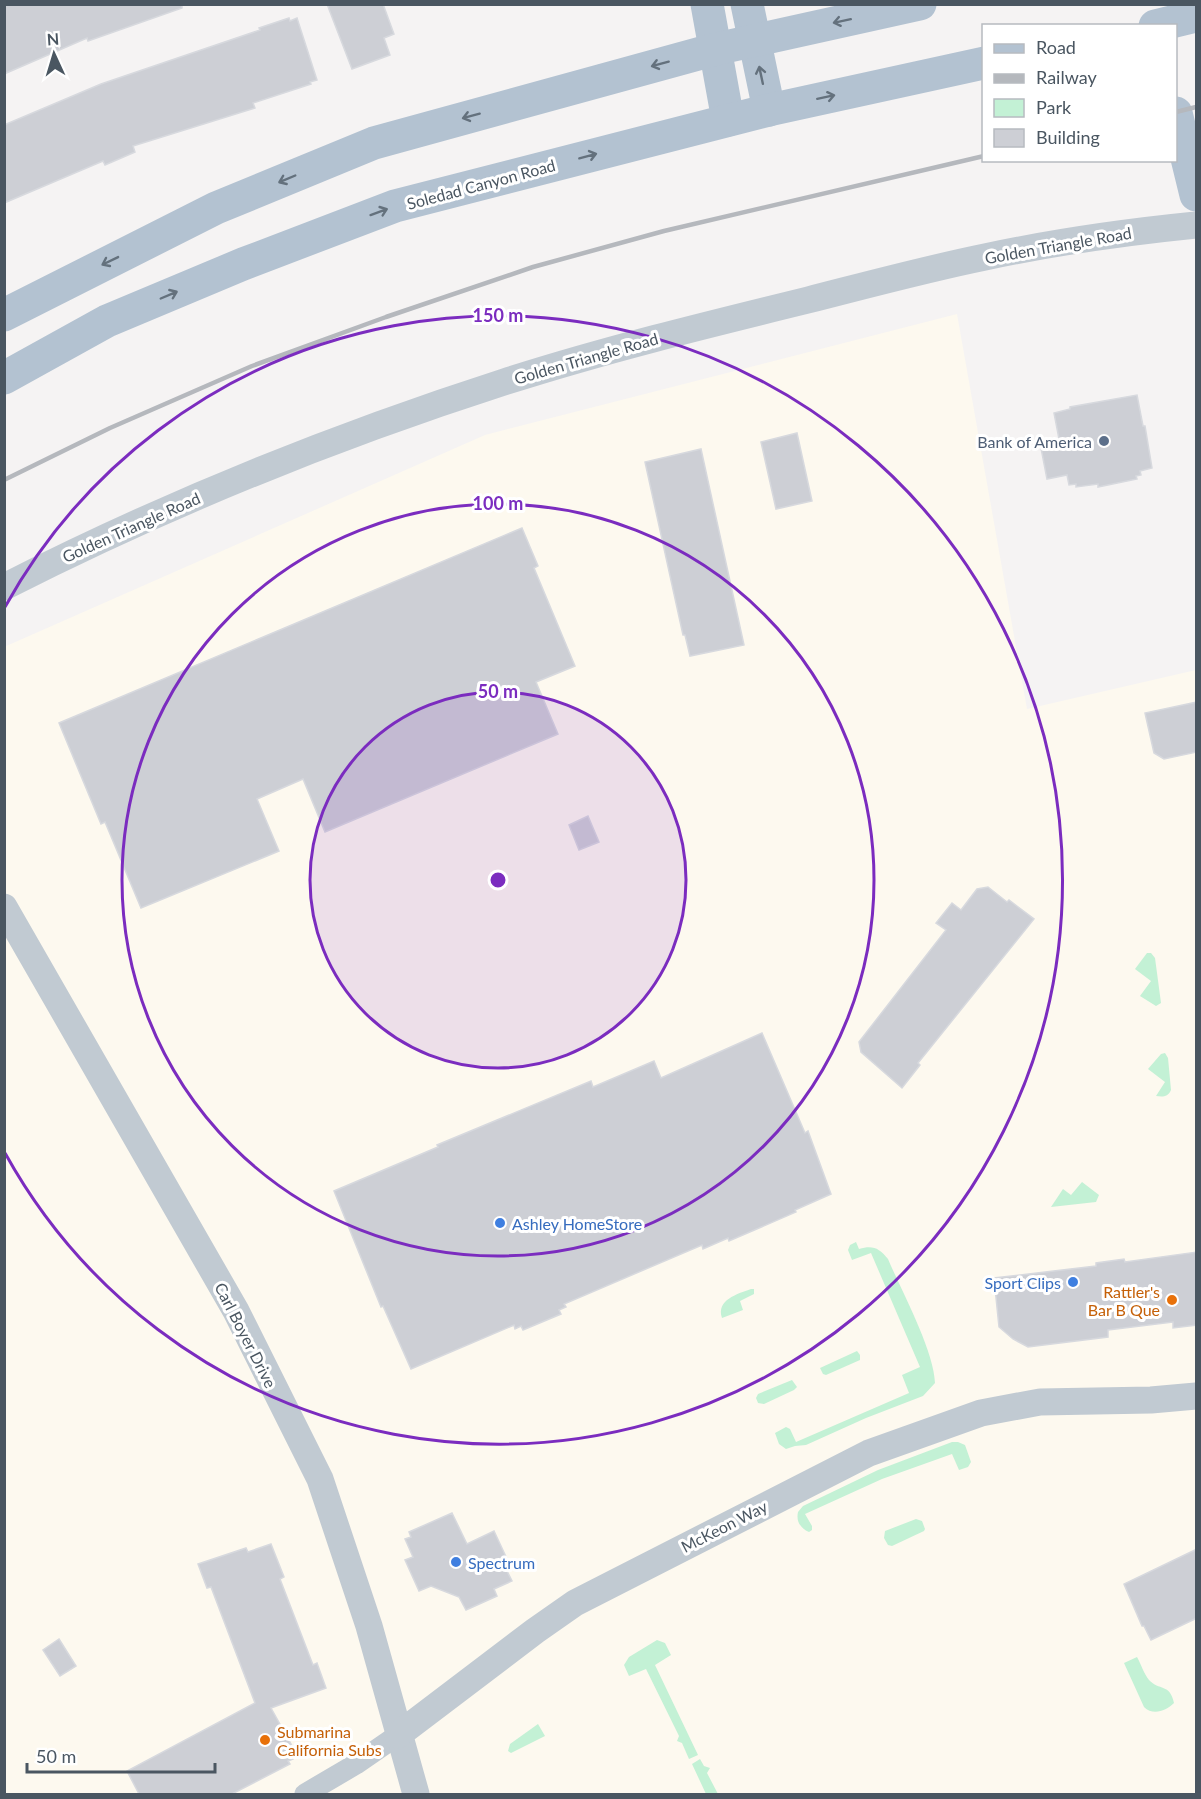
<svg xmlns="http://www.w3.org/2000/svg" width="1201" height="1799" font-family="Lato,sans-serif">
  <style>
    .commercial { fill: #fdf9ef }
    .green { fill: #c3f1d5 }
    .building { fill: #cdcfd5; stroke: #d7d9de; stroke-width: 1.5 }
    .lines { fill: none; stroke-linecap: round; stroke-linejoin: round }
    .minor { stroke: #c1cad2; stroke-width: 21 }
    .tertiary { stroke: #c1cad2; stroke-width: 27 }
    .primary { stroke: #b3c2d1; stroke-width: 33 }
    .rail { stroke: #b5b8bd; stroke-width: 4.5 }
    .oneway { stroke: #64717d }
    .ring { fill: none; stroke: #7b2cbf; stroke-width: 3 }
    .service-dot { fill: #5c6f8a; stroke: #fff; stroke-width: 2 }
    .shop-dot { fill: #3f7fe0; stroke: #fff; stroke-width: 2 }
    .food-dot { fill: #e8710a; stroke: #fff; stroke-width: 2 }
    .labels { text-anchor: middle; dominant-baseline: central; stroke-width: 6; stroke-linejoin: round; paint-order: stroke }
    .street-label { font-size: 16px; fill: #4a5661; stroke: #fff }
    .service-label { font-size: 16px; fill: #4e5e75; stroke: #fff; text-anchor: end }
    .shop-label { font-size: 16px; fill: #366cbe; stroke: #fff; text-anchor: start }
    .food-label { font-size: 16px; fill: #c56008; stroke: #fff; text-anchor: end }
    .centre { fill: #7b2cbf; stroke: #fff; stroke-width: 3 }
    .ring-label { font-size: 18px; text-anchor: middle; font-weight: bold; fill: #7b2cbf; stroke: #fff; stroke-width: 6; stroke-linejoin: round; paint-order: stroke }
  </style>
  <rect width="100%" height="100%" fill="#f5f3f3"/>
  <path class="commercial" d="M 957,314 L 1027,709 L 1196,670 L 1196,1794 L 5,1794 L 4,647 L 485,435 Z"/>
  <g class="green">
    <path d="M 1147,953 L 1151,953 L 1155,958 L 1161,1003 L 1156,1006 L 1140,996 L 1151,981 L 1135,969 Z"/>
    <path d="M 1165,1053 L 1168,1058 L 1171,1090 C 1168,1097 1163,1097 1156,1096 L 1165,1082 L 1148,1069 L 1161,1054 Z"/>
    <path d="M 1082,1182 L 1099,1195 L 1096,1202 L 1051,1207 L 1063,1189 L 1071,1195 Z"/>
    <path d="M 856,1242 L 859,1249 C 873,1245 879,1248 888,1259 C 901,1290 934,1350 935,1383 L 923,1396 L 866,1418 L 806,1445 L 795,1446 L 786,1449 L 779,1444 L 775,1433 L 786,1427 L 790,1429 L 796,1442 L 909,1393 L 902,1375 L 920,1367 L 871,1253 L 852,1260 L 848,1250 L 850,1245 Z"/>
    <path d="M 751,1289 L 754,1289 L 754,1294 L 740,1301 L 743,1310 L 722,1318 C 716,1300 737,1294 751,1289 Z"/>
    <path d="M 857,1351 L 860,1355 L 860,1360 L 826,1375 L 823,1374 L 820,1368 Z"/>
    <path d="M 792,1380 L 797,1387 L 794,1390 L 764,1404 L 758,1403 L 756,1398 L 758,1394 Z"/>
    <path d="M 952,1442 L 958,1442 L 965,1445 L 971,1462 L 968,1467 L 959,1470 L 952,1454 L 882,1479 L 805,1514 L 812,1526 L 812,1530 L 809,1532 C 800,1528 796,1521 798,1512 L 803,1506 L 878,1470 Z"/>
    <path d="M 916,1519 L 922,1521 L 925,1529 L 924,1531 L 892,1546 L 888,1545 L 884,1538 L 885,1531 Z"/>
    <path d="M 657,1640 L 665,1643 L 671,1655 L 655,1665 L 698,1755 L 689,1759 L 682,1743 L 677,1741 L 679,1736 L 646,1669 L 629,1676 L 624,1665 L 629,1657 Z"/>
    <path d="M 1137,1657 C 1141,1664 1144,1674 1149,1680 C 1159,1691 1170,1683 1174,1703 C 1166,1711 1153,1716 1144,1707 L 1124,1663 Z"/>
    <path d="M 538,1724 L 545,1736 L 511,1753 L 508,1751 L 510,1744 Z"/>
    <path d="M 700,1759 L 704,1766 L 710,1768 L 707,1773 L 718,1794 L 706,1794 L 692,1764 Z"/>
  </g>
  <g class="building">
    <path d="M 4,4 L 182,4 L 182,8 L 88,41 L 87,38 L 4,74 Z"/>
    <path d="M 327,4 L 383,4 L 394,34 L 384,38 L 390,55 L 352,69 Z"/>
    <path d="M 289,18 L 290,21 L 297,18 L 317,80 L 310,82 L 311,84 L 253,103 L 255,108 L 133,146 L 135,152 L 105,165 L 103,161 L 4,203 L 4,125 L 101,84 L 260,30 L 259,28 Z"/>
    <path d="M 1137,395 L 1143,426 L 1145,426 L 1152,468 L 1140,471 L 1141,475 L 1136,476 L 1137,479 L 1098,487 L 1098,484 L 1076,487 L 1076,484 L 1069,485 L 1067,475 L 1047,479 L 1041,448 L 1060,444 L 1054,413 L 1070,409 L 1070,407 Z"/>
    <path d="M 797,433 L 812,501 L 776,509 L 761,442 Z"/>
    <path d="M 701,449 L 744,645 L 690,656 L 685,635 L 683,635 L 645,462 Z"/>
    <path d="M 522,528 L 538,566 L 534,568 L 575,666 L 536,682 L 558,734 L 325,832 L 303,779 L 257,799 L 279,851 L 141,908 L 105,822 L 101,824 L 59,723 Z"/>
    <path d="M 1197,702 L 1197,752 L 1164,759 L 1154,753 L 1145,713 Z"/>
    <path d="M 588,816 L 599,842 L 579,850 L 569,825 Z"/>
    <path d="M 988,887 L 1007,902 L 1009,900 L 1034,919 L 918,1063 L 920,1065 L 902,1088 L 861,1052 L 859,1042 L 946,930 L 936,923 L 952,903 L 961,910 L 977,889 Z"/>
    <path d="M 762,1033 L 805,1133 L 808,1131 L 831,1194 L 795,1210 L 796,1212 L 729,1241 L 728,1238 L 703,1249 L 702,1245 L 564,1304 L 566,1307 L 559,1310 L 561,1314 L 523,1330 L 521,1326 L 515,1329 L 514,1325 L 411,1369 L 383,1306 L 381,1307 L 334,1191 L 438,1147 L 437,1145 L 591,1081 L 593,1087 L 654,1061 L 661,1078 Z"/>
    <path d="M 1197,1252 L 1197,1325 L 1173,1328 L 1173,1322 L 1108,1330 L 1108,1337 L 1028,1347 L 1013,1339 L 999,1327 L 994,1278 L 1096,1266 L 1096,1263 L 1124,1259 L 1125,1262 Z"/>
    <path d="M 452,1513 L 467,1544 L 494,1531 L 508,1561 L 503,1563 L 512,1581 L 494,1589 L 497,1596 L 466,1610 L 459,1597 L 431,1586 L 419,1591 L 405,1560 L 413,1557 L 405,1539 L 411,1537 L 409,1532 Z"/>
    <path d="M 271,1544 L 284,1577 L 280,1579 L 313,1665 L 317,1663 L 326,1688 L 271,1708 L 296,1753 L 292,1755 L 293,1759 L 288,1761 L 290,1764 L 232,1794 L 139,1794 L 127,1771 L 255,1703 L 211,1587 L 207,1588 L 198,1564 L 246,1548 L 248,1552 Z"/>
    <path d="M 1197,1549 L 1197,1618 L 1151,1640 L 1144,1626 L 1142,1626 L 1124,1584 Z"/>
    <path d="M 59,1639 L 76,1666 L 60,1676 L 43,1650 Z"/>
  </g>
  <g class="lines">
    <path class="minor" d="M 305,1794 L 356,1764 L 398,1735"/>
    <g class="tertiary">
      <path d="M 4,587 C 165,505 333,437 504,382 C 604,350 706,325 808,300 C 867,285 926,269 985,257 C 1055,242 1126,232 1196,225"/>
      <path d="M 4,907 L 236,1311 L 320,1479 L 369,1626 L 416,1794"/>
      <path d="M 398,1735 L 535,1631 L 575,1603 L 869,1453 L 981,1413 L 1040,1402 L 1151,1400 L 1196,1396"/>
    </g>
    <g class="primary">
      <path d="M 707,4 L 728,120"/>
      <path d="M 747,4 L 769,110"/>
      <path d="M 1155,26 L 1196,16"/>
      <path d="M 1176,113 L 1196,195"/>
      <path d="M 4,315 L 216,208 L 374,143 L 716,49 L 920,4"/>
      <path d="M 4,378 L 107,321 L 243,264 L 395,206 L 769,110 L 984,63"/>
    </g>
    <g class="rail">
      <path d="M 1176,112 L 1196,107"/>
      <path d="M 4,480 L 110,428 L 252,366 L 386,317 L 533,267 L 664,231 L 984,156"/>
    </g>
  </g>
  <defs><path id="oneway-shaft" d="M-6 0H5M1.5-3L5.5 0L1.5 3" fill="none" stroke-width="1.6" stroke-linecap="round" stroke-linejoin="round" transform="scale(1.5)"/></defs>
  <g class="oneway">
    <use href="#oneway-shaft" transform="translate(842 21) rotate(168)"/>
    <use href="#oneway-shaft" transform="translate(660 64) rotate(165)"/>
    <use href="#oneway-shaft" transform="translate(761 75) rotate(-102)"/>
    <use href="#oneway-shaft" transform="translate(826 97) rotate(-12)"/>
    <use href="#oneway-shaft" transform="translate(471 116) rotate(165)"/>
    <use href="#oneway-shaft" transform="translate(588 156) rotate(-15)"/>
    <use href="#oneway-shaft" transform="translate(287 179) rotate(157)"/>
    <use href="#oneway-shaft" transform="translate(379 212) rotate(-20)"/>
    <use href="#oneway-shaft" transform="translate(110 261) rotate(154)"/>
    <use href="#oneway-shaft" transform="translate(169 295) rotate(-23)"/>
  </g>
  <circle cx="498" cy="880" r="188" fill="#7b2cbf" fill-opacity=".12"/>
  <g class="ring">
    <circle cx="498" cy="880" r="188"/>
    <circle cx="498" cy="880" r="376"/>
    <path d="M5 607A564 564 0 1 1 5 1153"/>
  </g>
  <circle class="service-dot" cx="1104" cy="441" r="6"/>
  <g class="shop-dot">
    <circle cx="500" cy="1223" r="6"/>
    <circle cx="1073" cy="1282" r="6"/>
    <circle cx="456" cy="1562" r="6"/>
  </g>
  <g class="food-dot">
    <circle cx="1172" cy="1300" r="6"/>
    <circle cx="265" cy="1740" r="6"/>
  </g>
  <g class="labels">
    <g class="street-label">
      <text transform="translate(481 184) rotate(-15)">Soledad Canyon Road</text>
      <text transform="translate(1058 245) rotate(-10)">Golden Triangle Road</text>
      <text transform="translate(586 358) rotate(-16)">Golden Triangle Road</text>
      <text transform="translate(131 527) rotate(-24)">Golden Triangle Road</text>
      <text transform="translate(246 1335) rotate(63)">Carl Boyer Drive</text>
      <text transform="translate(724 1526) rotate(-27)">McKeon Way</text>
    </g>
    <g class="service-label">
      <text x="1092" y="441">Bank of America</text>
    </g>
    <g class="shop-label">
      <text x="512" y="1223">Ashley HomeStore</text>
      <text x="1061" y="1282" text-anchor="end">Sport Clips</text>
      <text x="468" y="1562">Spectrum</text>
    </g>
    <g class="food-label">
      <text x="1160" y="1291">Rattler's<tspan x="1160" dy="18">Bar B Que</tspan></text>
      <text x="277" y="1731" text-anchor="start">Submarina<tspan x="277" dy="18">California Subs</tspan></text>
    </g>
  </g>
  <circle cx="498" cy="880" r="9" class="centre"/>
  <g class="ring-label">
    <text x="498" y="322">150 m</text>
    <text x="498" y="510">100 m</text>
    <text x="498" y="698">50 m</text>
  </g>
  <rect width="1201" height="1799" fill="none" stroke="#4a5661" stroke-width="12"/>
  <rect x="982" y="24" width="195" height="138" fill="#ffffff" stroke="#b7bbc0" stroke-width="1.5"/>
  <rect x="994" y="44" width="30" height="9" fill="#b3c2d1" stroke="#b7bbc0" stroke-width="1.5"/>
  <text x="1036" y="54" font-size="18" fill="#4a5661">Road</text>
  <rect x="994" y="74" width="30" height="9" fill="#b5b8bd" stroke="#b7bbc0" stroke-width="1.5"/>
  <text x="1036" y="84" font-size="18" fill="#4a5661">Railway</text>
  <rect x="994" y="99" width="30" height="18" fill="#c3f1d5" stroke="#b7bbc0" stroke-width="1.5"/>
  <text x="1036" y="114" font-size="18" fill="#4a5661">Park</text>
  <rect x="994" y="129" width="30" height="18" fill="#cdcfd5" stroke="#b7bbc0" stroke-width="1.5"/>
  <text x="1036" y="144" font-size="18" fill="#4a5661">Building</text>
  <g transform="translate(54 54) rotate(356)" stroke="#ffffff" stroke-width="4.5" paint-order="stroke">
  <path d="M0-4.5L10 22L0 15L-10 22Z" fill="#4a5661"/>
  <text y="-9" font-size="16" font-weight="bold" text-anchor="middle" fill="#4a5661">N</text>
  </g>
  <path d="M27 1763v9h188v-9" fill="none" stroke="#4a5661" stroke-width="3"/>
  <text x="36" y="1763" font-size="18" fill="#4a5661" stroke="#ffffff" stroke-width="4.5" paint-order="stroke">50 m</text>
</svg>
